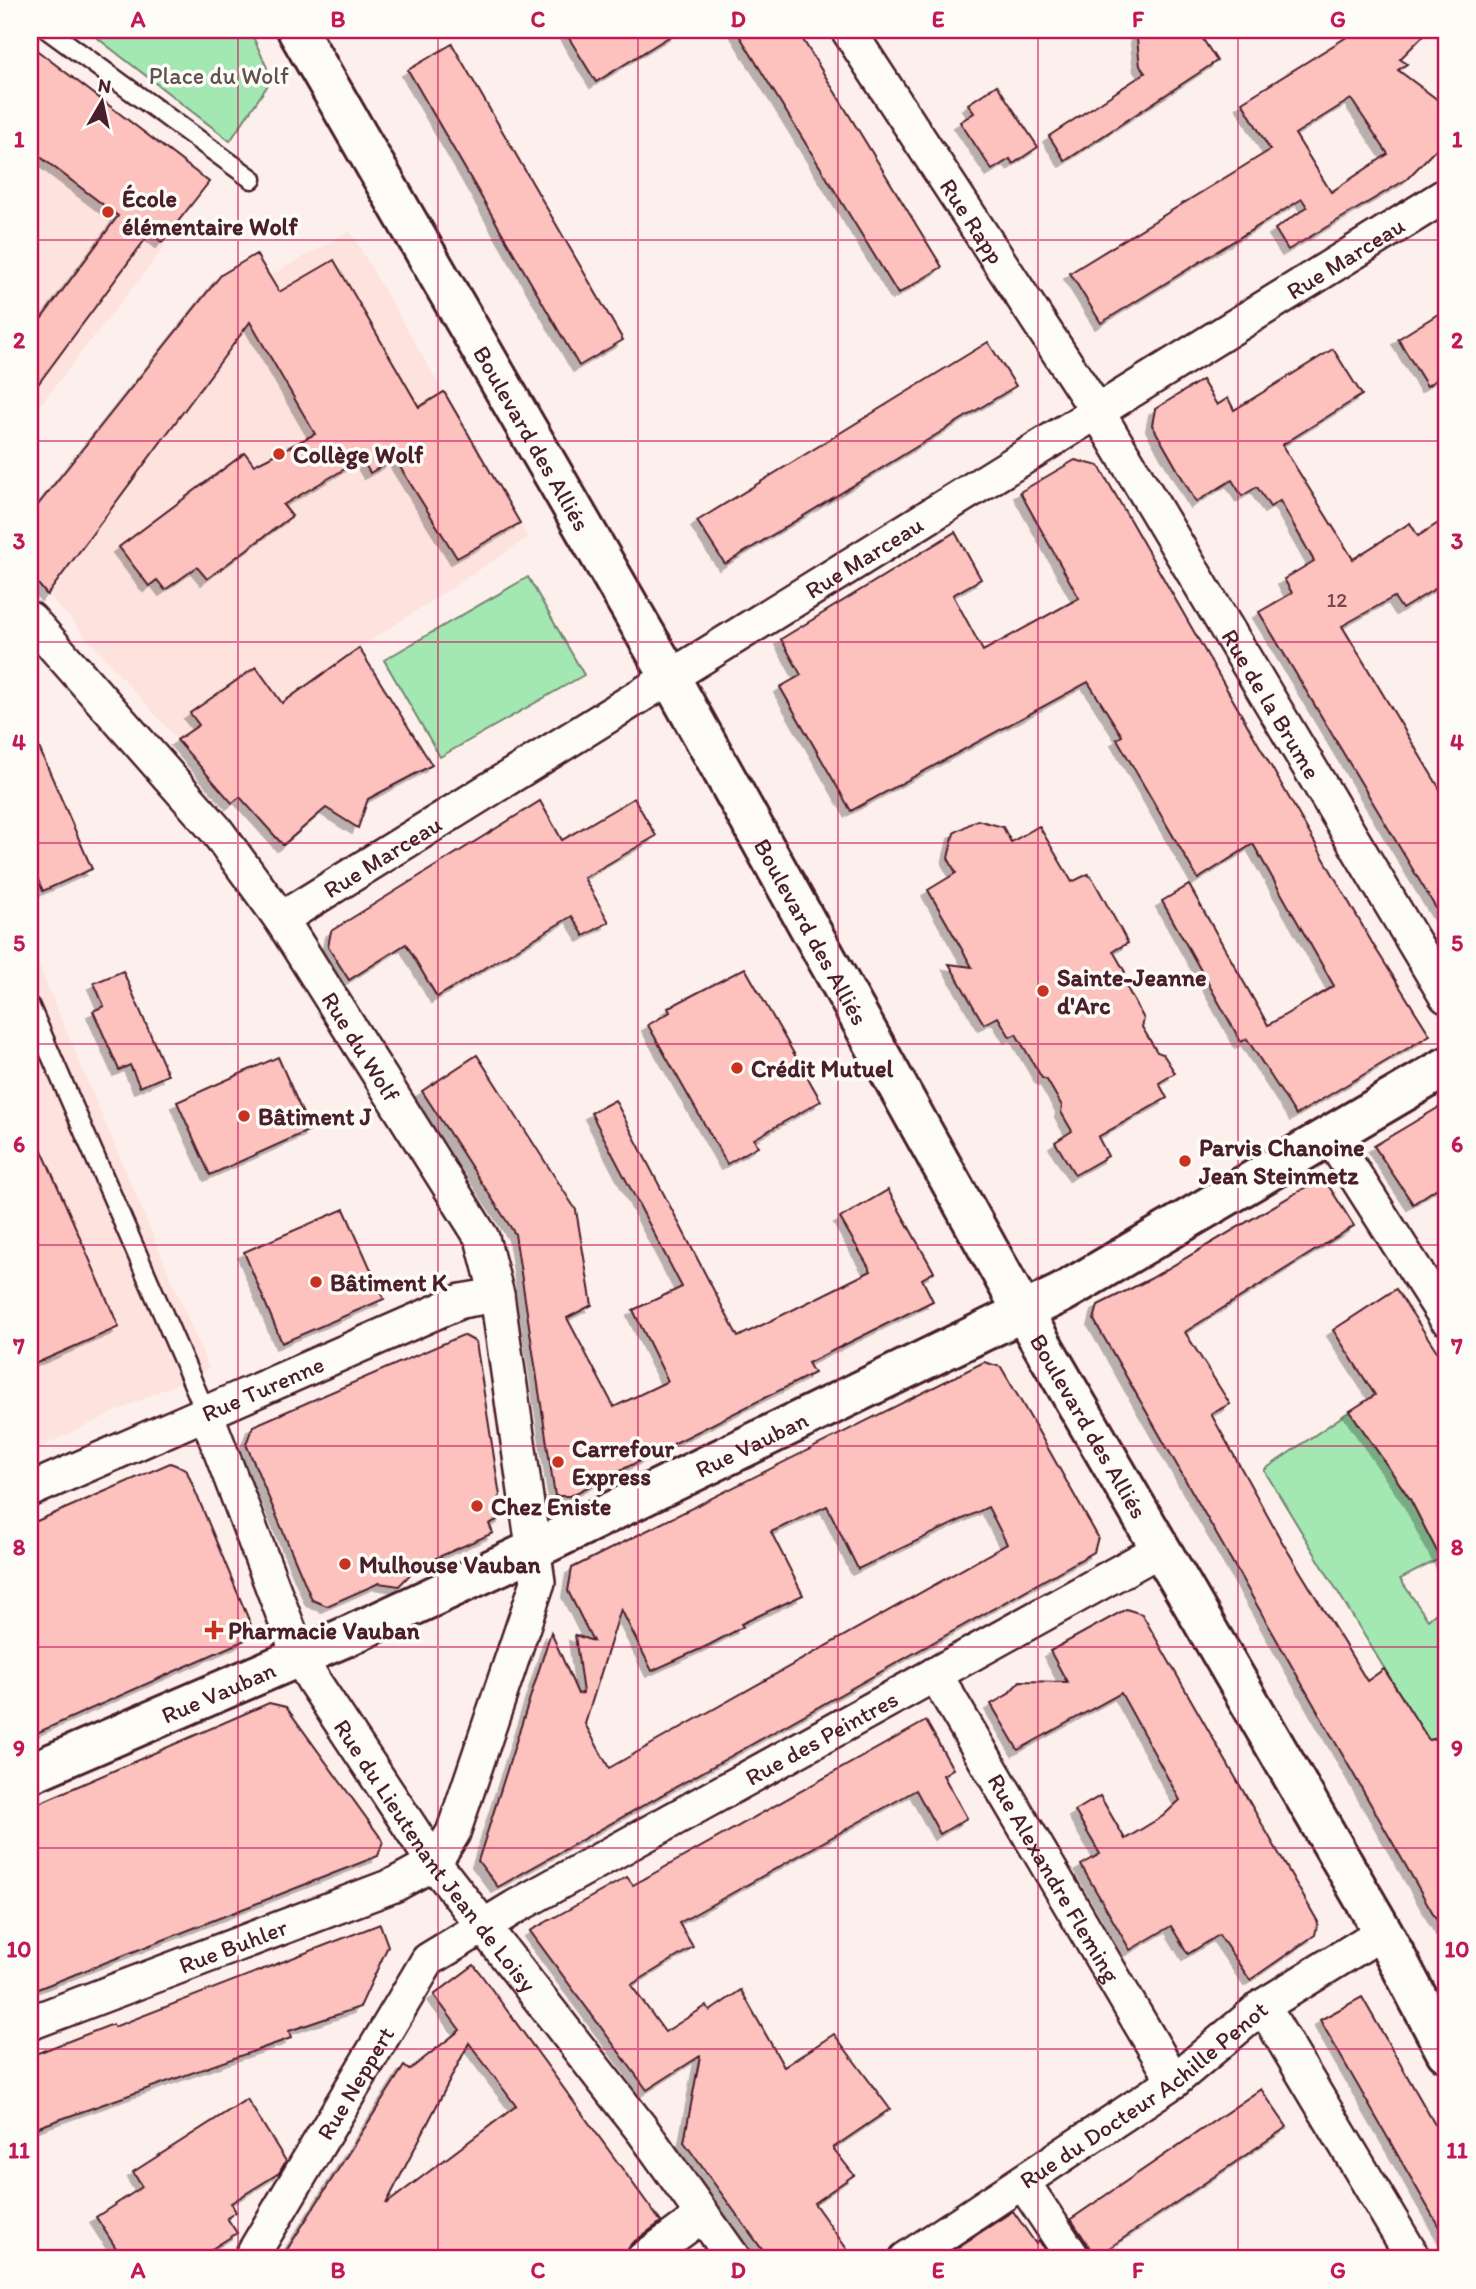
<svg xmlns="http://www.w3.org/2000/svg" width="1476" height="2289" font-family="Itim,sans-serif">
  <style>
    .built { fill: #fde2de }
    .green { fill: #a3e8b3; stroke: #76846f; stroke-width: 2 }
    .building { fill: #fdc1be; stroke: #4a1f2b; stroke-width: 2; fill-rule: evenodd; filter: url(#shadow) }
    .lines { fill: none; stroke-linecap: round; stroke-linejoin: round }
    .lane-casing { stroke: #4a1f2b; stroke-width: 23 }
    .street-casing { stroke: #4a1f2b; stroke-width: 38 }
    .secondary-casing { stroke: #4a1f2b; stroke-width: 44 }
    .lane { stroke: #fdfcf7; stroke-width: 18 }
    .street { stroke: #fdfcf7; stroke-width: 33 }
    .secondary { stroke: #fdfcf7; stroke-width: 38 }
    .grid { fill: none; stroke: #c2185b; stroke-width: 2; stroke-opacity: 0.55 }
    .poi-dot { fill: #c8321e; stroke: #fdfcf7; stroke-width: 2.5 }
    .labels { text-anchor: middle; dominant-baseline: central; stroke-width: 7; stroke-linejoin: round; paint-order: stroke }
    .number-label { font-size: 21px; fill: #774850 }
    .park-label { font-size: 24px; fill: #60514d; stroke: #fdfcf7 }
    .poi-label { font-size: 24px; font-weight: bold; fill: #4a1f2b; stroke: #fdfcf7; text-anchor: start }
    .street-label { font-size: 24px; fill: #4a1f2b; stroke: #fdfcf7 }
    .neatline { fill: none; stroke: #c2185b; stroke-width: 2.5 }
    .grid-label { font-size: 23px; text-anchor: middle; font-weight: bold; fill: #c2185b }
  </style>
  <defs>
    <filter id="shadow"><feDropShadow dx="-6" dy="6" stdDeviation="0" flood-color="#0004"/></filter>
  </defs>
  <rect width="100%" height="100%" fill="#fdf0ec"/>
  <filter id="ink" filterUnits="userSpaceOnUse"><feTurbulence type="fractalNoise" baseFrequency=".0143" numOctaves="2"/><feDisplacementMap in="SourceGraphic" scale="14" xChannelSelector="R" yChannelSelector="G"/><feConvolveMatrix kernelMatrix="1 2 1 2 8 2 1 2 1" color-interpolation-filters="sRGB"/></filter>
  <g filter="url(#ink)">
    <g class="built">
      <path d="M 40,53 L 209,182 L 163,242 L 166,245 L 30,418 L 30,67 Z"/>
      <path d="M 350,231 L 528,538 L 359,648 L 198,763 L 30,574 L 30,515 L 222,274 L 256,254 L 270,276 Z"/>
      <path d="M 30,945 L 209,1368 L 30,1452 Z"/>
    </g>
    <g class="green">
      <path d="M 87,30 L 250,30 L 272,79 L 230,141 Z"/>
      <path d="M 528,577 L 584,675 L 440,757 L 384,660 Z"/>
      <path d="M 1350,1411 L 1410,1499 L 1441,1558 L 1400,1579 L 1428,1620 L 1446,1604 L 1446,1743 L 1435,1752 L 1264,1470 Z"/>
    </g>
    <g class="building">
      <path d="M 564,30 L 680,30 L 596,82 Z"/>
      <path d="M 736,30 L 797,30 L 942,267 L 898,294 Z"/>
      <path d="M 1136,30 L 1197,30 L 1217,61 L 1065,161 L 1049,136 L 1145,73 L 1140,66 Z"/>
      <path d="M 1358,30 L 1429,30 L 1400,59 L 1407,64 L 1398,70 L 1446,106 L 1446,136 L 1439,146 L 1407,179 L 1288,250 L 1275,229 L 1307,207 L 1302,199 L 1101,323 L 1070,273 L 1270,150 L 1242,102 ZM 1351,99 L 1388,154 L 1331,192 L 1295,134 Z"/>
      <path d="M 452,44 L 623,340 L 579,366 L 408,70 Z"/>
      <path d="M 30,45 L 209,182 L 162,242 L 150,233 L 30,395 L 30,334 L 118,216 L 30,149 Z"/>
      <path d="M 997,85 L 1038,147 L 1013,164 L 1010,159 L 992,170 L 960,122 L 974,113 L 968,104 Z"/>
      <path d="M 256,254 L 279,292 L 334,260 L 419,407 L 444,392 L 520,523 L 457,558 L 395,459 L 370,473 L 362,459 L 283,505 L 292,516 L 207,579 L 197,567 L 165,590 L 157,580 L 149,586 L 119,547 L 245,453 L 254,465 L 315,434 L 250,322 L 47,595 L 30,574 L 30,515 L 221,275 Z"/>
      <path d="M 1446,309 L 1446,373 L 1427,386 L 1398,339 Z"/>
      <path d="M 988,342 L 1016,386 L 725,564 L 697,521 Z"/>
      <path d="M 1333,349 L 1362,395 L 1282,445 L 1353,559 L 1410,523 L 1418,536 L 1446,518 L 1446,582 L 1402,609 L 1394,597 L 1342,626 L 1446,799 L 1446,925 L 1259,612 L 1292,593 L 1284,579 L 1314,561 L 1280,501 L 1270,507 L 1257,487 L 1242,496 L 1232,480 L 1196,502 L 1152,425 L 1155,409 L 1202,380 L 1217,405 L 1228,398 L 1234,410 Z"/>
      <path d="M 1075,460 L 1099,466 L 1374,946 L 1430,1035 L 1296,1115 L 1247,1039 L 1241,1042 L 1162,901 L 1189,885 L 1268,1025 L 1334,986 L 1253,844 L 1198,879 L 1117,739 L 1122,736 L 1088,682 L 851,811 L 780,687 L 801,675 L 781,639 L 955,532 L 981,579 L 953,595 L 983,651 L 1079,598 L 1020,492 Z"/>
      <path d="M 359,648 L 432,765 L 368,799 L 358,828 L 326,808 L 283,845 L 240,797 L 232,803 L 177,740 L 199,725 L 190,713 L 256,667 L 282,703 Z"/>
      <path d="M 30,727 L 92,869 L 43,891 L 30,863 Z"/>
      <path d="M 634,798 L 656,836 L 584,878 L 609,922 L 584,936 L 572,916 L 437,997 L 406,944 L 349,980 L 328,947 L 331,931 L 540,801 L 562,840 Z"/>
      <path d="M 977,820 L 1003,827 L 1011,842 L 1039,826 L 1072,882 L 1088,874 L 1094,881 L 1128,943 L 1113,951 L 1125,972 L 1120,975 L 1144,1019 L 1142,1027 L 1157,1052 L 1163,1054 L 1175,1073 L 1159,1083 L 1167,1098 L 1098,1137 L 1108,1156 L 1075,1175 L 1055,1142 L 1072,1131 L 1061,1112 L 1062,1106 L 1047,1080 L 1042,1078 L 1016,1034 L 1010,1037 L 998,1017 L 984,1024 L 979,1016 L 949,964 L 972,967 L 928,890 L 956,873 L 948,858 L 954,833 Z"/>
      <path d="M 745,968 L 821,1101 L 754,1139 L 758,1146 L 727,1164 L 648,1025 L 670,1012 L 668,1008 Z"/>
      <path d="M 123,971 L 168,1075 L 140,1087 L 130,1065 L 119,1070 L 93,1011 L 104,1006 L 94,983 Z"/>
      <path d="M 477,1055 L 576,1210 L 592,1305 L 567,1318 L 614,1407 L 668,1381 L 633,1310 L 682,1287 L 591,1113 L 615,1100 L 738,1337 L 871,1271 L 840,1218 L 888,1190 L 934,1272 L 922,1279 L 933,1301 L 808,1363 L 814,1373 L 570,1496 L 555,1496 L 515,1234 L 422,1091 Z"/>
      <path d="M 278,1057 L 310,1130 L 210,1175 L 177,1102 Z"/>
      <path d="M 1446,1103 L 1446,1182 L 1413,1204 L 1374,1146 Z"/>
      <path d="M 30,1123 L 119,1327 L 30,1366 Z"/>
      <path d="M 1323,1177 L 1354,1226 L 1185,1332 L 1230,1404 L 1211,1414 L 1281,1540 L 1367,1681 L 1384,1669 L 1429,1740 L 1446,1736 L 1446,1936 L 1094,1320 L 1098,1305 L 1150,1279 Z"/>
      <path d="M 344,1209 L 384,1299 L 282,1343 L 244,1252 Z"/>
      <path d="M 1396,1289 L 1446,1365 L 1446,1569 L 1410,1499 L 1350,1411 L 1375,1395 L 1333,1330 Z"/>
      <path d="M 463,1335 L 476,1342 L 500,1496 L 496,1501 L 503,1517 L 489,1524 L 493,1533 L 418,1566 L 399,1586 L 379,1583 L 327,1606 L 312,1600 L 246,1444 L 253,1426 Z"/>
      <path d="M 984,1362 L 1001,1367 L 1037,1429 L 1098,1537 L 1094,1552 L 498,1887 L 478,1861 L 551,1632 L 578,1694 L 583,1693 L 575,1635 L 593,1641 L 568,1591 L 572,1568 ZM 827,1506 L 858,1569 L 988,1507 L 1007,1544 L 609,1768 L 585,1724 L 621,1609 L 652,1671 L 709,1645 L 743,1627 L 741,1624 L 803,1595 L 771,1532 Z"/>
      <path d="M 170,1463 L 186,1469 L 251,1625 L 245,1640 L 30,1736 L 30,1524 Z"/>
      <path d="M 1126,1609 L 1142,1614 L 1318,1922 L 1315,1935 L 1250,1980 L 1219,1935 L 1188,1954 L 1171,1926 L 1130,1950 L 1081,1865 L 1100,1854 L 1075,1811 L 1100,1796 L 1125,1839 L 1163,1816 L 1180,1800 L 1121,1693 L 1018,1750 L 991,1704 L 1007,1695 L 1020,1681 L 1067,1682 L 1050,1651 Z"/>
      <path d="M 269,1703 L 286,1707 L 383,1841 L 378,1856 L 30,1992 L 30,1807 Z"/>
      <path d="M 926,1721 L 953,1769 L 943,1775 L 967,1818 L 940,1834 L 916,1790 L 679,1923 L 693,1947 L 631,1985 L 665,2032 L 706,2006 L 710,2011 L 741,1990 L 784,2067 L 834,2034 L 890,2109 L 833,2148 L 854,2175 L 814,2203 L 854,2259 L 769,2259 L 684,2142 L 700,2056 L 647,2090 L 530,1931 L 627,1877 L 633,1885 Z"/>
      <path d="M 380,1924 L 388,1946 L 360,2007 L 289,2031 L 291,2038 L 30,2130 L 30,2056 L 113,2024 L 114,2027 Z"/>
      <path d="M 474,1965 L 661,2222 L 631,2244 L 624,2259 L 281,2259 L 404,2066 L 409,2070 L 460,2030 L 434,1995 ZM 469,2043 L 516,2106 L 386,2204 Z"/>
      <path d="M 1362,1997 L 1446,2144 L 1446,2239 L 1320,2020 Z"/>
      <path d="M 1261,2089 L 1287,2127 L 1093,2259 L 1090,2248 L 1071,2219 Z"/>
      <path d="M 247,2099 L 286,2161 L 279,2173 L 231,2203 L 236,2212 L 227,2218 L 237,2233 L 196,2259 L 123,2259 L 96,2217 L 142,2187 L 133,2172 Z"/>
      <path d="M 1013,2211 L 1036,2244 L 1039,2241 L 1051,2259 L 940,2259 Z"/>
    </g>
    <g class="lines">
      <g class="lane-casing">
        <g id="lane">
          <path d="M 48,30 L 252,179"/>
          <path d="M 30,1007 L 206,1413"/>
        </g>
      </g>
      <g class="street-casing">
        <g id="street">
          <path id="s1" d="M 848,30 L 1097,411 L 1446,996"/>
          <path id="s2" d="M 30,619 L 216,830 L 281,919 L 482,1238 L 497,1295 L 538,1582 L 453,1833 L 434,1863 L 394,1885 L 30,2023"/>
          <path id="s3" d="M 281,919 L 1446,195"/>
          <path d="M 1330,1136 L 1446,1318"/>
          <path id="s4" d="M 206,1413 L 299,1656 L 315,1683 L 434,1863 L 643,2131 L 734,2259"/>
          <path id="s5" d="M 30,1490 L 461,1301 L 497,1295"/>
          <path id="s6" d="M 935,1674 L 1174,2081"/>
          <path d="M 1263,2006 L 1414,2259"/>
          <path d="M 1024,2184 L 1074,2259"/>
          <path id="s7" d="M 250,2259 L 428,1960 L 515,1907 L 1161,1549"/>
          <path d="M 643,2259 L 703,2215"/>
          <path id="s8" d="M 906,2259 L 1174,2081 L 1263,2006 L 1383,1932"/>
        </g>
      </g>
      <g class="secondary-casing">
        <g id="secondary">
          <path id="s9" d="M 297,30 L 670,677 L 1022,1310 L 1383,1932 L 1446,2052"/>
          <path id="s10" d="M 30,1773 L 350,1635 L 512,1560 L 1062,1293 L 1446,1067"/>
        </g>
      </g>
      <use href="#lane" class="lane"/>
      <use href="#street" class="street"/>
      <use href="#secondary" class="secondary"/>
    </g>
  </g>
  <path class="grid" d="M 238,30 L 238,2259M 438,30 L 438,2259M 638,30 L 638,2259M 838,30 L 838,2259M 1038,30 L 1038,2259M 1238,30 L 1238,2259M 30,240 L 1446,240M 30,441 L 1446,441M 30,642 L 1446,642M 30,843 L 1446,843M 30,1044 L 1446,1044M 30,1245 L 1446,1245M 30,1446 L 1446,1446M 30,1647 L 1446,1647M 30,1848 L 1446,1848M 30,2049 L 1446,2049"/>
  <g class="poi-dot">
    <circle cx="108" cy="212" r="7"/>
    <circle cx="279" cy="454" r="7"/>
    <circle cx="1043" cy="991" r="7"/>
    <circle cx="737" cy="1068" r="7"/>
    <circle cx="244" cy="1116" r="7"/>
    <circle cx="1185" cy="1161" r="7"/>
    <circle cx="316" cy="1282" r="7"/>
    <circle cx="558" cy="1462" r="7"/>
    <circle cx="477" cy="1506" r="7"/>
    <circle cx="345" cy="1564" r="7"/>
    <path d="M210.5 1619.5h7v7h7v7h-7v7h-7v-7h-7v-7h7z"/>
  </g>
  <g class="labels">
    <g class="number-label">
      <text x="1337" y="599">12</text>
    </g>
    <g class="park-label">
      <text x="219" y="75">Place du Wolf</text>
    </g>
    <g class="poi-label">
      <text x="122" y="198">École<tspan x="122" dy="28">élémentaire Wolf</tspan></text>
      <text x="293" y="454">Collège Wolf</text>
      <text x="1057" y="977">Sainte-Jeanne<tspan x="1057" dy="28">d'Arc</tspan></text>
      <text x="751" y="1068">Crédit Mutuel</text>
      <text x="258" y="1116">Bâtiment J</text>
      <text x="1199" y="1147">Parvis Chanoine<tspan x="1199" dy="28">Jean Steinmetz</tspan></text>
      <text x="330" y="1282">Bâtiment K</text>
      <text x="572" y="1448">Carrefour<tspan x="572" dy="28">Express</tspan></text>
      <text x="491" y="1506">Chez Eniste</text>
      <text x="359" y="1564">Mulhouse Vauban</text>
      <text x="228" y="1630">Pharmacie Vauban</text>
    </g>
    <g class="street-label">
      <text stroke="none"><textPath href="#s1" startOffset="228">Rue Rapp</textPath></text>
      <text stroke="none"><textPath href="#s3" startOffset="1253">Rue Marceau</textPath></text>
      <text stroke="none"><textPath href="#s9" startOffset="471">Boulevard des Alliés</textPath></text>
      <text stroke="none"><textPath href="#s3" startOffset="686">Rue Marceau</textPath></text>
      <text stroke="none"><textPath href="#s1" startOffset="796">Rue de la Brume</textPath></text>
      <text stroke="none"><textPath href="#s3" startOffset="119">Rue Marceau</textPath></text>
      <text stroke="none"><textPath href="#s9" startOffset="1038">Boulevard des Alliés</textPath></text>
      <text stroke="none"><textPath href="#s2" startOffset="542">Rue du Wolf</textPath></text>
      <text stroke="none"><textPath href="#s5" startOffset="254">Rue Turenne</textPath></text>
      <text stroke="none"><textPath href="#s9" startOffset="1605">Boulevard des Alliés</textPath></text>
      <text stroke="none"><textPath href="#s10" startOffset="793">Rue Vauban</textPath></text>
      <text stroke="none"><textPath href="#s10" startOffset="205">Rue Vauban</textPath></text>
      <text stroke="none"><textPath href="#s7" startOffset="800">Rue des Peintres</textPath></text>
      <text stroke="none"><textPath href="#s4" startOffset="502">Rue du Lieutenant Jean de Loisy</textPath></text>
      <text stroke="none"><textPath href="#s6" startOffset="236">Rue Alexandre Fleming</textPath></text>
      <text transform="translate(233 1946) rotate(-21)">Rue Buhler</text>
      <text stroke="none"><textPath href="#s7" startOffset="205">Rue Neppert</textPath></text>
      <text stroke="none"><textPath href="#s8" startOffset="289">Rue du Docteur Achille Penot</textPath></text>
    </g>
  </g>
  <rect width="1476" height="2289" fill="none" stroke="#fdfcf7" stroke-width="77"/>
  <g transform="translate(102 102) rotate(9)" stroke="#fdfcf7" stroke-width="5" paint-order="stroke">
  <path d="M0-5L12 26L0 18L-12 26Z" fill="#4a1f2b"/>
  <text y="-10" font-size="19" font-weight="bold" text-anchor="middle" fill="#4a1f2b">N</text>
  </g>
  <rect x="38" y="38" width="1400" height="2212" class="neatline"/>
  <g class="grid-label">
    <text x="138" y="27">A</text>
    <text x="338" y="27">B</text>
    <text x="538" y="27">C</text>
    <text x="738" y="27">D</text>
    <text x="938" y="27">E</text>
    <text x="1138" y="27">F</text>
    <text x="1338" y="27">G</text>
    <text x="19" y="147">1</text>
    <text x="1457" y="147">1</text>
    <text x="19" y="348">2</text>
    <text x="1457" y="348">2</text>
    <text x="19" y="549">3</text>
    <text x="1457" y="549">3</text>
    <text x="19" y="750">4</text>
    <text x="1457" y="750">4</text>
    <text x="19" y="951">5</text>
    <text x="1457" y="951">5</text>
    <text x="19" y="1152">6</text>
    <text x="1457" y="1152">6</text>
    <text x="19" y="1354">7</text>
    <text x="1457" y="1354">7</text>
    <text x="19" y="1555">8</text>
    <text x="1457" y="1555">8</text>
    <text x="19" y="1756">9</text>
    <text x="1457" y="1756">9</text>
    <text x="19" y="1957">10</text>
    <text x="1457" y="1957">10</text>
    <text x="19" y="2158">11</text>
    <text x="1457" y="2158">11</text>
    <text x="138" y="2278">A</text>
    <text x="338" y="2278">B</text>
    <text x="538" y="2278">C</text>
    <text x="738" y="2278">D</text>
    <text x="938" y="2278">E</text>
    <text x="1138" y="2278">F</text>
    <text x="1338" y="2278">G</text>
  </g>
</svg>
